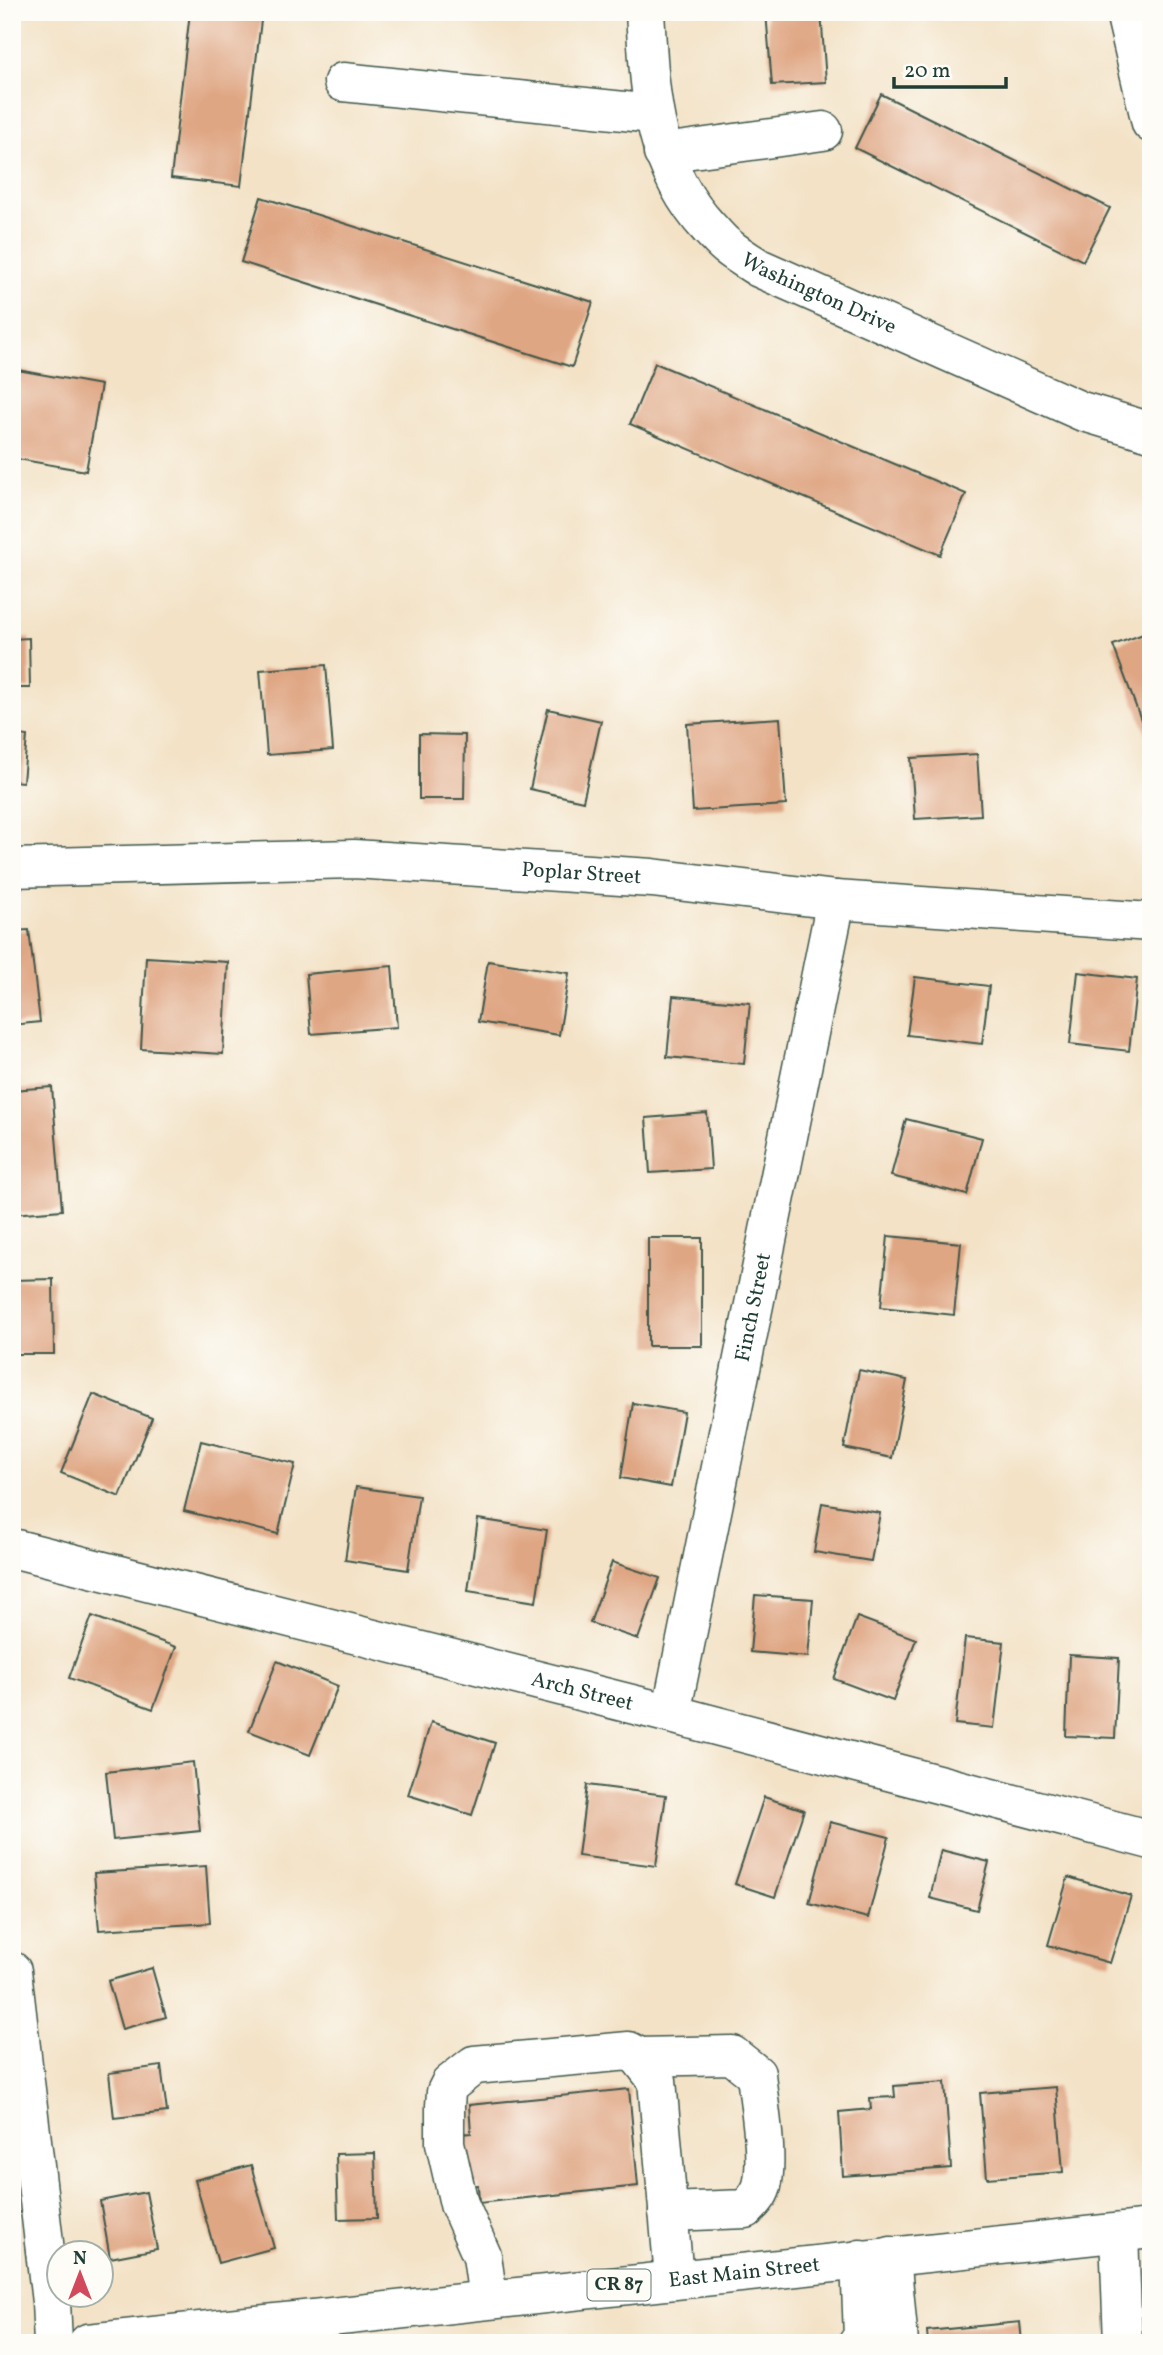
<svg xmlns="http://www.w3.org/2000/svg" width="1163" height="2355" font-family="Vollkorn,serif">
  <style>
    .building { fill: #dfa683 }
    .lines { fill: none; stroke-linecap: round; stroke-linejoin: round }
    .minor-casing { stroke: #3f564a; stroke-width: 41 }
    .major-casing { stroke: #3f564a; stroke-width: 41 }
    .minor { stroke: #fff; stroke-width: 38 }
    .major { stroke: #fff; stroke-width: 38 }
    .labels { text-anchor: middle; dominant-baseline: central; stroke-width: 5; stroke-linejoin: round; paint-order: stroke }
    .shield { fill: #fdfcf7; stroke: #62766e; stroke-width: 2 }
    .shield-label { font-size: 19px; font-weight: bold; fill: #1f3d34 }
    .street-label { font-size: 21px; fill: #1f3d34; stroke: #fdfcf7 }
  </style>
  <rect width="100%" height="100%" fill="#fdfcf7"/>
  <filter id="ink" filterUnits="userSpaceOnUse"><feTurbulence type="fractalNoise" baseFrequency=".0143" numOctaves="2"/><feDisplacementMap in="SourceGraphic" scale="14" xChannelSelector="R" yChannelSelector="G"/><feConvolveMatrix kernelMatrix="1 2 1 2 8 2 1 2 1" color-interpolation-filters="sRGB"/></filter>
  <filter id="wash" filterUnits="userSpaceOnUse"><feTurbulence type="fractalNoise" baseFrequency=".00686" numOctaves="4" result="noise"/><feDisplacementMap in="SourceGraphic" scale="28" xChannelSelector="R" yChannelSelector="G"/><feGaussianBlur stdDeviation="1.57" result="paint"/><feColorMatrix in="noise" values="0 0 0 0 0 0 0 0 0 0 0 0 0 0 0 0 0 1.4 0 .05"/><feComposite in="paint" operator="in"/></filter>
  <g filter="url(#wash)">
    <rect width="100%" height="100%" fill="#f3e2c6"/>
    <g id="blocks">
      <g class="building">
        <path d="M 190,12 L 262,12 L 241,186 L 171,178 Z"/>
        <path d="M 766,12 L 821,12 L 826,82 L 772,85 Z"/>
        <path d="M 881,94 L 1110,208 L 1083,261 L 855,148 Z"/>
        <path d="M 261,197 L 593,302 L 572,367 L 241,262 Z"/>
        <path d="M 655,363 L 966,494 L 940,555 L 630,424 Z"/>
        <path d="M 12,369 L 101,385 L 86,471 L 12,458 Z"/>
        <path d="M 1146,633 L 1151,645 L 1150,744 L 1113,645 Z"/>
        <path d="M 29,638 L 30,688 L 12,688 L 12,639 Z"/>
        <path d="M 326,665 L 333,750 L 267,755 L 260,670 Z"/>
        <path d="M 548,709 L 601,721 L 583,801 L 530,789 Z"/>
        <path d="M 780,718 L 786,805 L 693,811 L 687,724 Z"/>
        <path d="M 12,734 L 27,736 L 23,782 L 12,781 Z"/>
        <path d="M 419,734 L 465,735 L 464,799 L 419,799 Z"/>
        <path d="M 977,754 L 981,815 L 915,819 L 911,758 Z"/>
        <path d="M 29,930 L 40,1022 L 12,1025 L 12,931 Z"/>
        <path d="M 146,957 L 228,962 L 223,1054 L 141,1049 Z"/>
        <path d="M 488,961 L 569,973 L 559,1035 L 478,1022 Z"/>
        <path d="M 392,966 L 397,1027 L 311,1034 L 306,974 Z"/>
        <path d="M 1078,972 L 1137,979 L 1129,1051 L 1070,1044 Z"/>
        <path d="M 915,977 L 989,986 L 982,1044 L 907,1035 Z"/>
        <path d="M 673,996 L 750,1003 L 744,1064 L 667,1057 Z"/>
        <path d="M 52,1087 L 62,1210 L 12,1214 L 12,1090 Z"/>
        <path d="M 707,1113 L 711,1169 L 650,1173 L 646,1118 Z"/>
        <path d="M 906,1119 L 982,1138 L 967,1195 L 891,1176 Z"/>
        <path d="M 888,1236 L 961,1243 L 954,1315 L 881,1307 Z"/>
        <rect x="648" y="1238" width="54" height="108"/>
        <path d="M 53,1279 L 54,1354 L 12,1354 L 12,1280 Z"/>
        <path d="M 859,1370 L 907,1380 L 892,1458 L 844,1448 Z"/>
        <path d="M 93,1394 L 152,1418 L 120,1497 L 61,1473 Z"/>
        <path d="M 633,1403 L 684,1412 L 671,1487 L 621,1478 Z"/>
        <path d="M 201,1441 L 295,1464 L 278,1534 L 184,1511 Z"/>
        <path d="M 356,1487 L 419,1496 L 408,1570 L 345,1560 Z"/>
        <path d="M 822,1503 L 880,1513 L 871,1561 L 814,1552 Z"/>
        <path d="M 478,1519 L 547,1530 L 536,1602 L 468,1591 Z"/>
        <path d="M 612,1562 L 660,1578 L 638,1639 L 590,1623 Z"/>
        <path d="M 755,1595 L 813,1599 L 808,1657 L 750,1652 Z"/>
        <path d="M 92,1616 L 176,1647 L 153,1709 L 69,1678 Z"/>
        <path d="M 857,1617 L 916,1639 L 893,1701 L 834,1679 Z"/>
        <path d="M 965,1638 L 1004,1642 L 994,1728 L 955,1724 Z"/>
        <path d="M 1069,1655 L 1119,1658 L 1115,1738 L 1066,1736 Z"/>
        <path d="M 277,1661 L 338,1686 L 310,1755 L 249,1731 Z"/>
        <path d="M 431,1722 L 495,1743 L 472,1815 L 408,1795 Z"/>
        <path d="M 193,1762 L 200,1831 L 113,1840 L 106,1772 Z"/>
        <path d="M 587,1785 L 666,1795 L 656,1866 L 578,1856 Z"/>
        <path d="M 764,1797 L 804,1810 L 775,1897 L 735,1884 Z"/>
        <path d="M 830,1822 L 889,1837 L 868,1918 L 809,1903 Z"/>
        <path d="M 941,1850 L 989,1862 L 977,1910 L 930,1898 Z"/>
        <path d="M 206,1866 L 210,1923 L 99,1930 L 94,1873 Z"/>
        <path d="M 1068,1877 L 1131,1896 L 1110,1963 L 1048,1945 Z"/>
        <path d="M 152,1968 L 166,2017 L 122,2029 L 108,1981 Z"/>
        <path d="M 161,2066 L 167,2112 L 114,2118 L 109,2073 Z"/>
        <path d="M 945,2082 L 951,2168 L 843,2176 L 839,2112 L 871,2109 L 870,2098 L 895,2097 L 894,2086 Z"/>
        <path d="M 1056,2087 L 1063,2172 L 987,2178 L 980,2093 Z"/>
        <path d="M 629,2089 L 638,2186 L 479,2203 L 478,2185 L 464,2186 L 459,2134 L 471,2133 L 469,2105 Z"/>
        <path d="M 375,2153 L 377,2218 L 338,2219 L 336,2154 Z"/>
        <path d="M 251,2165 L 274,2248 L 218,2263 L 195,2180 Z"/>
        <path d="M 146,2192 L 157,2249 L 110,2258 L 100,2201 Z"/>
        <path d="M 1020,2322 L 1022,2343 L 928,2343 L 927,2331 Z"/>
      </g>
    </g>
  </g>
  <g filter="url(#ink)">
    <use href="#blocks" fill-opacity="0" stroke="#3f564a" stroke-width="2"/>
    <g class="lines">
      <g class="minor-casing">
        <g id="minor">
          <path id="s1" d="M 645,12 C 650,93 651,165 709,228 C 715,234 721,242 728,247 C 738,255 748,261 759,268 L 1081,411 L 1151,432"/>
          <path d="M 1125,12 L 1151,123"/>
          <path d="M 343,82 L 653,114"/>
          <path d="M 663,153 L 823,131"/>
          <path id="s2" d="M 12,868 L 354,859 L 652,878 L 836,900 L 1151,922"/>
          <path id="s3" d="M 12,1548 L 671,1714 L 1151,1840"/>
          <path id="s4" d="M 671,1714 L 836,900"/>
          <path d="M 12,1971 L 51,2302 L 53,2343"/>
          <path d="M 639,2057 L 732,2055 L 756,2074 C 759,2104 769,2157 762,2186 C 759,2196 753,2202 746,2209 L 668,2212"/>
          <path d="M 1119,2233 L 1123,2343"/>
          <path d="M 891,2256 L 899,2343"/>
          <path d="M 488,2299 L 482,2256 L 459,2204 L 445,2143 L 445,2106 L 446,2092 L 450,2084 L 474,2065 L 629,2051 L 639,2057 L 657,2080 L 674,2279"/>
          <path d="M 858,2343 L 863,2337 L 860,2259"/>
        </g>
      </g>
      <g class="major-casing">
        <g id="major">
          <path id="s5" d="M 88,2343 L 1151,2229"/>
        </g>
      </g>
      <use href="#minor" class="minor"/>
      <use href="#major" class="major"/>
    </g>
  </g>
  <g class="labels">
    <rect class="shield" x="587.5" y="2269.5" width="63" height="31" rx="5"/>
    <g class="shield-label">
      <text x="619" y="2285">CR 87</text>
    </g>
    <g class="street-label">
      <text stroke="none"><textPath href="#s1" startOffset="360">Washington Drive</textPath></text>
      <text stroke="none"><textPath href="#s2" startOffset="570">Poplar Street</textPath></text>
      <text stroke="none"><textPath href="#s4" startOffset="415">Finch Street</textPath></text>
      <text stroke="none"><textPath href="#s3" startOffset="588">Arch Street</textPath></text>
      <text stroke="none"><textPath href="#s5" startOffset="660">East Main Street</textPath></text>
    </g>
  </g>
  <rect width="1163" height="2355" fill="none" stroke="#fdfcf7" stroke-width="42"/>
  <g transform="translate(80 2274)"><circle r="33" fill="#fdfcf7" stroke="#a4b0a9" stroke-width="2"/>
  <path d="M0-5L12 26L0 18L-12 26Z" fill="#d1495b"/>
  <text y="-10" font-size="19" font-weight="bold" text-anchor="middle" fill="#1f3d34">N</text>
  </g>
  <path d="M894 77v10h112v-10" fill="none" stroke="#1f3d34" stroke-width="3.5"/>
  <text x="904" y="77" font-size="21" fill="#1f3d34" stroke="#fdfcf7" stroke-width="5" paint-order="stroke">20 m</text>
</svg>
